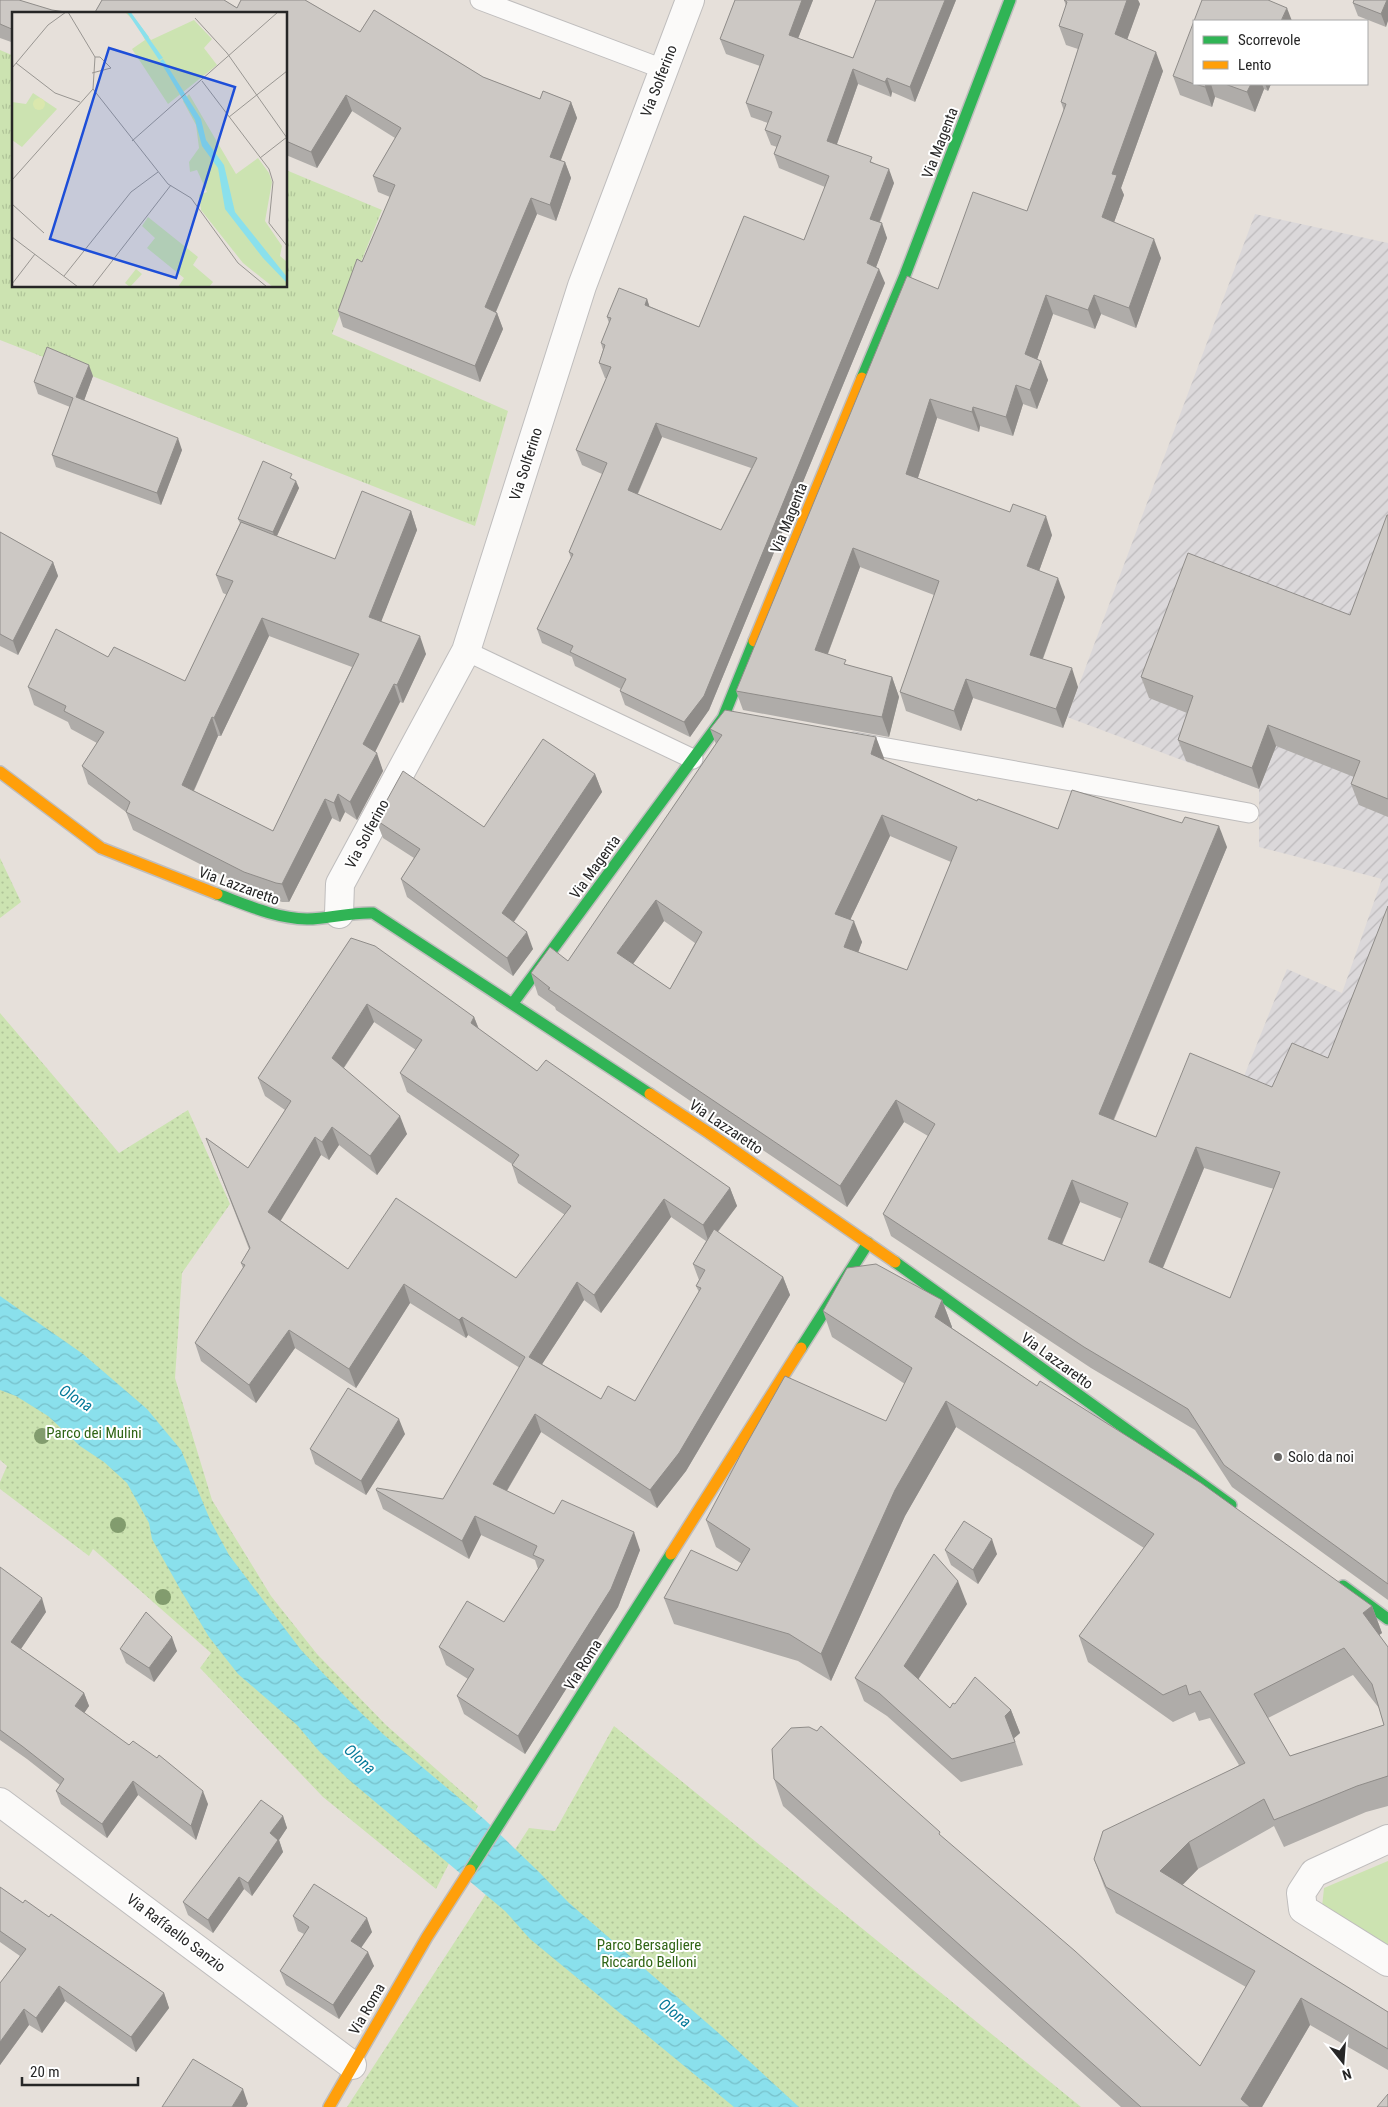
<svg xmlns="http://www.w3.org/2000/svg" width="1388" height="2107" font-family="'Roboto Condensed',sans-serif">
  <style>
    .industrial { fill: url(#industrial-furrows) }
    .grass { fill: url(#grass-tufts) }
    .park { fill: url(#park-dots) }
    .garden { fill: #cce3b1 }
    .water { fill: url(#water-waves) }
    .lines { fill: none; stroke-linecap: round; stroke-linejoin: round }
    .lane-casing { stroke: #bfbdbd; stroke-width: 21 }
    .street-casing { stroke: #bfbdbd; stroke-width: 30 }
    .fast-casing { stroke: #bfbdbd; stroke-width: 14 }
    .slow-casing { stroke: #bfbdbd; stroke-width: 14 }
    .lane { stroke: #fbfaf9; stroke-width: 19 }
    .street { stroke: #fbfaf9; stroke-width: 28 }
    .fast { stroke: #30b455; stroke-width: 11 }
    .slow { stroke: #ff9f0a; stroke-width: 11 }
    .tree { fill: #829c6e }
    .wall { fill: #afaca9; fill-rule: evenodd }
    .shaded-wall { fill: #8f8c89 }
    .building { fill: #ccc8c4; stroke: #8f8c89; fill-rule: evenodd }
    .poi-dot { fill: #696765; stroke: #fff; stroke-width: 2 }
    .labels { text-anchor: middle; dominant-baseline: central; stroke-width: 4; stroke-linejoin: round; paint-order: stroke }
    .street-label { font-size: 15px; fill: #262626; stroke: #fff }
    .park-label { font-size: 15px; fill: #306515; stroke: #fff }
    .poi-label { font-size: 15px; fill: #262626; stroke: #fff; text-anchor: start }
    .water-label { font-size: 16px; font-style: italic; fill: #067a9a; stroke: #fff }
    .inset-river { fill: none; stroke: #8ae0ec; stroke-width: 2.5 }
    .inset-road { fill: none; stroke: #999692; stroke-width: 1 }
    .view { fill: #1d4ed8; fill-opacity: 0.15; stroke: #1d4ed8; stroke-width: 2.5 }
    .inset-edge { fill: none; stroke: #262626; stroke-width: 2.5 }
  </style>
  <defs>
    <pattern id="industrial-furrows" width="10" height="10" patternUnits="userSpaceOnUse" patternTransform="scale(1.25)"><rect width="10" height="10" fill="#dbd8da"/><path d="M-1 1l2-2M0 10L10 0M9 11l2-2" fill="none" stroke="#bcb9bb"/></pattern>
    <pattern id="grass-tufts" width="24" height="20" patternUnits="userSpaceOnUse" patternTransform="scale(1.25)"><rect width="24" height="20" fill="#cce3b1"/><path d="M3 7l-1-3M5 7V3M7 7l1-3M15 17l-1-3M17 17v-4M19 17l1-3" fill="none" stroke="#afc398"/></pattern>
    <pattern id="park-dots" width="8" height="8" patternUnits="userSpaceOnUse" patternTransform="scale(1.25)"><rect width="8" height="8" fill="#cce3b1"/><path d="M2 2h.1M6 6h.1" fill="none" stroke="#afc398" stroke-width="1.8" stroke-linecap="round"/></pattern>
    <pattern id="water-waves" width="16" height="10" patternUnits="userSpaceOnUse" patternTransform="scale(1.25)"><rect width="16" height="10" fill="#8ae0ec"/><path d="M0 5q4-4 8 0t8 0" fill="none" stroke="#77c0ca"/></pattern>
  </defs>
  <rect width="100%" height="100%" fill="#e6e0da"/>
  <path class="industrial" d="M 1255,214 L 1388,243 L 1388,1184 L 1228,1116 L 1287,969 L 1342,993 L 1382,879 L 1259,847 L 1259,789 L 1067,717 Z"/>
  <path class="grass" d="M 0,50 L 14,56 L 14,286 L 286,286 L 286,170 L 382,210 L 332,334 L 508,411 L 475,526 L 0,340 Z"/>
  <g class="park">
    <path d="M 0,858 L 21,902 L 0,918 Z"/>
    <path d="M 0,1013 L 119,1153 L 188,1110 L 230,1204 L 182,1273 L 175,1378 L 212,1500 L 271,1596 L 317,1654 L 386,1725 L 478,1806 L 436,1889 L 323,1797 L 200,1668 L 211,1653 L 93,1549 L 89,1556 L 0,1489 L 0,1482 L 7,1466 L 0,1460 Z"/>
    <path d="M 614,1726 L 1081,2107 L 347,2107 L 529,1828 L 555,1831 Z"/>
  </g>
  <path class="garden" d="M 1388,1861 L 1388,1947 L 1322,1907 L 1324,1888 Z"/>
  <path class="water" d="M 0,1296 L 83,1354 L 147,1409 L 181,1450 L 211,1522 L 229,1555 L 301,1650 L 358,1710 L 384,1735 L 484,1819 L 540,1873 L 568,1902 L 722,2036 L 799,2107 L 734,2107 L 530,1939 L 505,1911 L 348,1779 L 319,1751 L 297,1725 L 238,1674 L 209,1637 L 180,1589 L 152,1539 L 149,1523 L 127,1483 L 104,1462 L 80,1446 L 48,1416 L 16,1396 L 0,1390 Z"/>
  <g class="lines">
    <g class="lane-casing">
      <g id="lane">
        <path d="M 480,0 L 663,69"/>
        <path d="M 466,651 L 693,759"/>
        <path d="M 854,742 L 1249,813"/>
      </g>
    </g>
    <g class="street-casing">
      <g id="street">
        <path d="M 339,914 L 340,884 L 466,651 L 582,286 L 690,0"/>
        <path d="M 0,1802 L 352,2065"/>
        <path d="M 1388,1839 L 1314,1873 L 1301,1893 L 1303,1909 L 1388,1962"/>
      </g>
    </g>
    <g class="fast-casing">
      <g id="fast">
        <path d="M 862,378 L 905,275 L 1010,0"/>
        <path d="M 217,894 C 247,905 274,918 307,919 C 329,919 350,912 373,913 L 650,1094"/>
        <path d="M 513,1003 L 723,718 L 754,641"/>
        <path d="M 895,1262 L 1231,1505"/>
        <path d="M 801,1348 L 868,1243"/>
        <path d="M 1343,1586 L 1388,1619"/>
        <path d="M 470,1870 L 671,1554"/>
      </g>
    </g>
    <g class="slow-casing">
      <g id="slow">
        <path d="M 754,641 L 862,378"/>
        <path d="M 0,772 L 101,848 L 217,894"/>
        <path d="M 650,1094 L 709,1133 L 895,1262"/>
        <path d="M 671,1554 L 801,1348"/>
        <path d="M 329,2107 L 427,1937 L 470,1870"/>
      </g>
    </g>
    <use href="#lane" class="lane"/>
    <use href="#street" class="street"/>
    <use href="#fast" class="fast"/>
    <use href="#slow" class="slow"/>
  </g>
  <g class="tree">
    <circle cx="42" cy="1436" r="8"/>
    <circle cx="118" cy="1525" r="8"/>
    <circle cx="163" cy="1597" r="8"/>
  </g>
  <g class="wall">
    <path d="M 0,0 L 14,14 L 14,43 L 0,38 Z"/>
    <path d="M 102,0 L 224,0 L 237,8 L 241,0 L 305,0 L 360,32 L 374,10 L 483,77 L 540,99 L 543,91 L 571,102 L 577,118 L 560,161 L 565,162 L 571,178 L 556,221 L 537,214 L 496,312 L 497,313 L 503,329 L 480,382 L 343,327 L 338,311 L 357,259 L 362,262 L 390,197 L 378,192 L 373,176 L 395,138 L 352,111 L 317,168 L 286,155 L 286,14 L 94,14 Z"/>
    <path d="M 735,0 L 813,0 L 798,38 L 853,58 L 956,0 L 915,102 L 892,92 L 891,97 L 858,84 L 837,144 L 874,163 L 894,183 L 880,222 L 887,238 L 876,267 L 885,283 L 709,710 L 690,737 L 625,705 L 620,691 L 621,689 L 575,666 L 572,657 L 542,643 L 537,629 L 571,558 L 569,552 L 602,474 L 582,465 L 576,450 L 607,378 L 605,378 L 599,363 L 603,350 L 601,343 L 609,323 L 607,317 L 647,299 L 649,306 L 699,327 L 804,240 L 825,187 L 779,168 L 774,154 L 777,147 L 771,145 L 765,130 L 768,123 L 751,117 L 746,103 L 760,66 L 726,54 L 720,39 ZM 662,437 L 751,468 L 721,530 L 638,494 Z"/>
    <path d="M 1064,0 L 1138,0 L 1140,4 L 1127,39 L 1163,71 L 1121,188 L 1124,195 L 1114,222 L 1161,258 L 1136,328 L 1101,314 L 1095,329 L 1053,314 L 1037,359 L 1048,380 L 1037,409 L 1023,404 L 1013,436 L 980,426 L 979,432 L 937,418 L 918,478 L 1052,535 L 1039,571 L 1065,597 L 1043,659 L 1078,687 L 1063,728 L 973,698 L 961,731 L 906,711 L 900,692 L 934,595 L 860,567 L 828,654 L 847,665 L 892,677 L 899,697 L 889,737 L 743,710 L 736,691 L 938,289 L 1027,211 L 1064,111 L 1061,102 L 1078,49 L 1066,45 L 1059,26 L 1066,6 Z"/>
    <path d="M 1388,0 L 1386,27 L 1358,16 L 1353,3 Z"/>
    <path d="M 1173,76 L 1194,84 L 1271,84 L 1268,91 L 1264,89 L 1255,112 L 1215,97 L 1212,107 L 1180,95 Z"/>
    <path d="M 93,376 L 84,400 L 182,450 L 161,505 L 56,467 L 52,455 L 70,407 L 38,394 L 34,382 Z"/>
    <path d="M 294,480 L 299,488 L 277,536 L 335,559 L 411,511 L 417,530 L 381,621 L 426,654 L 403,703 L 400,702 L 375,752 L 383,771 L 357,820 L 345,812 L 340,822 L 332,818 L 289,902 L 282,902 L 251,890 L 133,830 L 126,812 L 88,784 L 82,766 L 97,743 L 71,729 L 68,722 L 34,705 L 28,687 L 108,657 L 185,681 L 227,595 L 223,593 L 216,575 L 240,523 L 238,519 ZM 269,636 L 352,667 L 273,831 L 194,791 L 218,736 L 221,736 Z"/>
    <path d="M 1388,515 L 1388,817 L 1359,805 L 1351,784 L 1354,777 L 1276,746 L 1259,789 L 1186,761 L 1178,740 L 1187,713 L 1149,698 L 1141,677 L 1350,615 Z"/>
    <path d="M 0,532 L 53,562 L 58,576 L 18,655 L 0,646 Z"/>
    <path d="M 710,729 L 876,737 L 883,759 L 977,801 L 1058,829 L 1227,847 L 1114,1120 L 1156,1137 L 1272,1087 L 1328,1058 L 1388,906 L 1388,1600 L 1232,1487 L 1195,1430 L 1091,1368 L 891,1236 L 883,1214 L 928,1136 L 904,1122 L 847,1207 L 556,1010 L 555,1007 L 538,995 L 531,973 L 568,961 L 716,744 ZM 890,836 L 951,862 L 907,970 L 858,952 L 862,942 L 850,920 ZM 664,921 L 695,943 L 670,989 L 633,964 ZM 1204,1168 L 1274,1189 L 1230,1298 L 1163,1268 ZM 1080,1202 L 1122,1219 L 1104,1261 L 1062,1245 Z"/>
    <path d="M 595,774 L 602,792 L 514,922 L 533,949 L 513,976 L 407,897 L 401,879 L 414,858 L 383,838 L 376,820 L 484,827 Z"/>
    <path d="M 351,938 L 474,1017 L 479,1029 L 537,1071 L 730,1188 L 737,1206 L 718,1232 L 783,1277 L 790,1295 L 686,1471 L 657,1508 L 541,1432 L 507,1491 L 554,1514 L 640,1550 L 618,1607 L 525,1754 L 464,1714 L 457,1696 L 468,1679 L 446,1665 L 439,1647 L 504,1622 L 538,1569 L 535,1560 L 481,1535 L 469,1559 L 383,1509 L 376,1490 L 443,1499 L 520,1368 L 468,1335 L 466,1338 L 410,1303 L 356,1388 L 295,1348 L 256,1403 L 201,1361 L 195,1343 L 243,1268 L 241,1263 L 249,1249 L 206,1138 L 248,1168 L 285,1110 L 265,1096 L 258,1078 ZM 374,1022 L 416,1050 L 400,1073 L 407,1092 L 512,1164 L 512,1165 L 518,1183 L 565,1215 L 516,1278 L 348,1269 L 280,1220 L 321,1155 L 329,1160 L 339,1145 L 377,1175 L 407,1134 L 344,1068 ZM 671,1217 L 706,1241 L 693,1264 L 699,1280 L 696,1286 L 699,1292 L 635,1401 L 601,1399 L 542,1364 L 584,1300 L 601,1313 Z"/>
    <path d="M 942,1300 L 952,1327 L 952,1328 L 1037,1386 L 1372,1606 L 1382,1633 L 1379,1635 L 1388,1647 L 1388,1806 L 1366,1812 L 1284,1847 L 1274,1826 L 1198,1869 L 1182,1885 L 1388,2012 L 1388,2070 L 1310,2025 L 1262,2107 L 1121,2107 L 783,1806 L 774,1779 L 942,1837 L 1200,2066 L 1246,1987 L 1116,1913 L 1104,1886 L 1094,1859 L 1239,1765 L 1210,1718 L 1199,1721 L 1195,1712 L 1173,1722 L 1088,1662 L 1079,1636 L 1144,1548 L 956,1427 L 905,1516 L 831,1681 L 798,1661 L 674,1624 L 664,1598 L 737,1571 L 742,1564 L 716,1547 L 706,1520 L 886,1421 L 905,1384 L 832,1337 L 823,1311 ZM 1353,1675 L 1379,1708 L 1384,1725 L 1290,1756 L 1268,1718 Z"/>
    <path d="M 405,1434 L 366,1495 L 315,1464 L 310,1449 Z"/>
    <path d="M 945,1550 L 997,1554 L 978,1584 L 951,1565 Z"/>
    <path d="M 0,1567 L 46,1612 L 21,1649 L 84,1693 L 89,1706 L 84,1713 L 208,1804 L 196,1840 L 138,1795 L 107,1838 L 61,1804 L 56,1791 L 60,1785 L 27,1759 L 0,1740 Z"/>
    <path d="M 967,1604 L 918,1679 L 950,1708 L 955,1704 L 1011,1710 L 1020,1733 L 1014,1738 L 1023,1765 L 961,1782 L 887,1716 L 864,1701 L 855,1678 Z"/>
    <path d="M 120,1649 L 177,1651 L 154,1682 L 126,1663 Z"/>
    <path d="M 283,1816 L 287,1828 L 279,1840 L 283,1852 L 252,1896 L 244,1889 L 213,1933 L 188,1915 L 183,1902 Z"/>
    <path d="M 0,1887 L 23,1903 L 49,1917 L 164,1993 L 169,2008 L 136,2052 L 65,2001 L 42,2033 L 29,2025 L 0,2065 L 0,1983 L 20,1956 L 0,1942 Z"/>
    <path d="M 293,1916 L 372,1932 L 361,1948 L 374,1966 L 339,2019 L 286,1985 L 280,1971 L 304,1934 L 298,1931 Z"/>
  </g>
  <g class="shaded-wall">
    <path d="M 802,0 L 813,0 L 794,49 L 789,35 Z"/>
    <path d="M 945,0 L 956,0 L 915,102 L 910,87 Z"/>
    <path d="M 1127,0 L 1138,0 L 1140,4 L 1122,54 L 1115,34 Z"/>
    <path d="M 1387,0 L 1388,0 L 1388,21 L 1386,27 L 1381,14 Z"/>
    <path d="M 1287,8 L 1292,21 L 1281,21 Z"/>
    <path d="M 1156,52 L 1163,71 L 1121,188 L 1124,195 L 1109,236 L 1102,217 L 1112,174 Z"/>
    <path d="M 853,69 L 858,84 L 833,155 L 827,141 Z"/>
    <path d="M 887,78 L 892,92 L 891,97 L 885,82 Z"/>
    <path d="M 1206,84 L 1211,84 L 1215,97 L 1212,107 L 1205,87 Z"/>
    <path d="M 1251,84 L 1262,84 L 1264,89 L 1255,112 L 1247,92 Z"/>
    <path d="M 1265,84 L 1271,84 L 1268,91 Z"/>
    <path d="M 346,95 L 352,111 L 317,168 L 311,152 Z"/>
    <path d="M 571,102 L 577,118 L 556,173 L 550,157 Z"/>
    <path d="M 565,162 L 571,178 L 556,221 L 550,205 Z"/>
    <path d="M 889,169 L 894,183 L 875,233 L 870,219 Z"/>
    <path d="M 531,198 L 537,214 L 491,323 L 485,307 Z"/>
    <path d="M 882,223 L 887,238 L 872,278 L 867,263 Z"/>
    <path d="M 1154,239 L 1161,258 L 1136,328 L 1129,308 Z"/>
    <path d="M 879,269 L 885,283 L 709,710 L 690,737 L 684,722 Z"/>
    <path d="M 1046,295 L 1053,314 L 1032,374 L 1025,354 Z"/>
    <path d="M 1094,295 L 1101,314 L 1095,329 L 1088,310 Z"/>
    <path d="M 647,299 L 652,314 L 645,305 Z"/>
    <path d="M 497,313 L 503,329 L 480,382 L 475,366 Z"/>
    <path d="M 1041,361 L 1048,380 L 1037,409 L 1030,390 Z"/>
    <path d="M 89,365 L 93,376 L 81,409 L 76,397 Z"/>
    <path d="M 1016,385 L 1023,404 L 1013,436 L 1006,417 Z"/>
    <path d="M 930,399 L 937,418 L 913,493 L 906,474 Z"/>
    <path d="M 973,407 L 980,426 L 979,432 L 972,412 Z"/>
    <path d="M 656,423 L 662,437 L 633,504 L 628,490 Z"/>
    <path d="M 178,438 L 182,450 L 161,505 L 157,493 Z"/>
    <path d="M 296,481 L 299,488 L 275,540 L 273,532 Z"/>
    <path d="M 411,511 L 417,530 L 376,635 L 369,617 Z"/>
    <path d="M 1046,516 L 1052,535 L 1034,585 L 1027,566 Z"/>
    <path d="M 853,548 L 860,567 L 822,669 L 815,650 Z"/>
    <path d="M 53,562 L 58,576 L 18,655 L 13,641 Z"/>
    <path d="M 1058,578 L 1065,597 L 1037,674 L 1030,655 Z"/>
    <path d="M 262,618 L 269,636 L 221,736 L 214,718 Z"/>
    <path d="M 420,636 L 426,654 L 403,703 L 397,685 Z"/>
    <path d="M 1072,668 L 1078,687 L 1063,728 L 1056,709 Z"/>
    <path d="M 892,677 L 899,697 L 889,737 L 882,717 Z"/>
    <path d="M 966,679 L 973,698 L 961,731 L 954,711 Z"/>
    <path d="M 394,684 L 400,702 L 370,762 L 363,744 Z"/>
    <path d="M 212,717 L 218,736 L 188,803 L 182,785 Z"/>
    <path d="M 1268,725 L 1276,746 L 1259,789 L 1252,768 Z"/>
    <path d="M 876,737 L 884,758 L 879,776 L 871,754 Z"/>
    <path d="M 377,753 L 383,771 L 357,820 L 350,802 Z"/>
    <path d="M 595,774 L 602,792 L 508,930 L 502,913 Z"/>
    <path d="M 338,794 L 345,812 L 340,822 L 334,803 Z"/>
    <path d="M 325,799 L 332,818 L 289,902 L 282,884 Z"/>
    <path d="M 882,815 L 890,836 L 843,935 L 835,914 Z"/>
    <path d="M 1219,826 L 1227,847 L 1107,1135 L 1099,1114 Z"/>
    <path d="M 656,900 L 664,921 L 625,975 L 617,953 Z"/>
    <path d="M 854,921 L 862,942 L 852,969 L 844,947 Z"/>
    <path d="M 527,932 L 533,949 L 513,976 L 507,958 Z"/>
    <path d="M 367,1004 L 374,1022 L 338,1076 L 332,1058 Z"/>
    <path d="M 474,1017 L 481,1035 L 471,1023 Z"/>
    <path d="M 896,1100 L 904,1122 L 847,1207 L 840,1186 Z"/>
    <path d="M 400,1116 L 407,1134 L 377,1175 L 370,1156 Z"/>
    <path d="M 332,1127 L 339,1145 L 329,1160 L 322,1142 Z"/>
    <path d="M 315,1137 L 321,1155 L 275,1230 L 268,1212 Z"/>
    <path d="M 1196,1147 L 1204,1168 L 1156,1284 L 1149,1262 Z"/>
    <path d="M 1072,1180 L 1080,1202 L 1055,1260 L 1048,1239 Z"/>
    <path d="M 730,1188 L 737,1206 L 709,1243 L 703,1225 Z"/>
    <path d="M 664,1199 L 671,1217 L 601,1313 L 594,1295 Z"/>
    <path d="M 783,1277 L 790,1295 L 686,1471 L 657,1508 L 650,1490 Z"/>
    <path d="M 577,1282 L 584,1300 L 535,1375 L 529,1357 Z"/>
    <path d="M 404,1284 L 410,1303 L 356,1388 L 349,1369 Z"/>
    <path d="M 942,1300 L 952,1327 L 945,1344 L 935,1317 Z"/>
    <path d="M 462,1317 L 468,1335 L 466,1338 L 459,1320 Z"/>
    <path d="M 289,1330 L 295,1348 L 256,1403 L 249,1385 Z"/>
    <path d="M 946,1401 L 956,1427 L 905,1516 L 831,1681 L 821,1654 L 895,1490 Z"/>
    <path d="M 535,1414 L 541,1432 L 500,1502 L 493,1484 Z"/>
    <path d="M 399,1419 L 405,1434 L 366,1495 L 361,1481 Z"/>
    <path d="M 475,1516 L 481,1535 L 469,1559 L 462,1541 Z"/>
    <path d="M 634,1532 L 640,1550 L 618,1607 L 525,1754 L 518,1736 Z"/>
    <path d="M 992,1539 L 997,1554 L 978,1584 L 973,1570 Z"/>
    <path d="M 958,1581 L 967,1604 L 912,1689 L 904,1666 Z"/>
    <path d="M 42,1598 L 46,1612 L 16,1656 L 11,1642 Z"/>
    <path d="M 1372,1606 L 1382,1633 L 1372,1640 L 1363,1613 Z"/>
    <path d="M 172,1637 L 177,1651 L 154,1682 L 149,1668 Z"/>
    <path d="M 84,1693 L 89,1706 L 80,1719 L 75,1706 Z"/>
    <path d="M 1011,1710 L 1020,1733 L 1013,1739 L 1005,1716 Z"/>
    <path d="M 133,1781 L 138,1795 L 107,1838 L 102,1824 Z"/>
    <path d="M 203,1791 L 208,1804 L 196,1840 L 191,1826 Z"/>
    <path d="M 283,1816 L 287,1828 L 279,1840 L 283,1852 L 252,1896 L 248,1883 L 270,1833 Z"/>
    <path d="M 1189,1842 L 1198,1869 L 1170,1898 L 1160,1871 Z"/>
    <path d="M 239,1877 L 244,1889 L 213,1933 L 208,1920 Z"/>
    <path d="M 367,1918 L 372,1932 L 356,1955 L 351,1941 Z"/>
    <path d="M 368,1952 L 374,1966 L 339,2019 L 333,2005 Z"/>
    <path d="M 59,1986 L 65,2001 L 42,2033 L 36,2018 Z"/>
    <path d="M 164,1993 L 169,2008 L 136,2052 L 131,2037 Z"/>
    <path d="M 1301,1998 L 1310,2025 L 1262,2107 L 1244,2107 L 1241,2099 Z"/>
    <path d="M 24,2009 L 29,2025 L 0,2065 L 0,2042 Z"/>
    <path d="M 243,2089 L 248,2104 L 246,2107 L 232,2107 Z"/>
  </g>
  <g class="building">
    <path d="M 0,0 L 19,0 L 52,10 L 79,14 L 14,14 L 14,30 L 0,24 Z"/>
    <path d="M 102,0 L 224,0 L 237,8 L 241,0 L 305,0 L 360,32 L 374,10 L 483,77 L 540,99 L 543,91 L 571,102 L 550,157 L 565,162 L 550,205 L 531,198 L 485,307 L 497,313 L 475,366 L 338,311 L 357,259 L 362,262 L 395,185 L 373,176 L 401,128 L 346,95 L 311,152 L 286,141 L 286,14 L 94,14 Z"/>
    <path d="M 735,0 L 802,0 L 789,35 L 853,58 L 876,0 L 945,0 L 910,87 L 887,78 L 885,82 L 853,69 L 827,141 L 872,157 L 870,162 L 889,169 L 870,219 L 882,223 L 867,263 L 879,269 L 704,696 L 684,722 L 620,691 L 626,679 L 570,652 L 573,646 L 537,629 L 573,554 L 569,552 L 607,463 L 576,450 L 611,367 L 599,363 L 605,345 L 601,343 L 611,318 L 607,317 L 619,288 L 647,299 L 645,305 L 699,327 L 744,216 L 804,240 L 829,176 L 774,154 L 781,136 L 765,130 L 772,112 L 746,103 L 764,55 L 720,39 ZM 656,423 L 757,458 L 721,530 L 628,490 Z"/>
    <path d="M 1064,0 L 1127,0 L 1115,34 L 1156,52 L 1112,174 L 1117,175 L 1102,217 L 1154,239 L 1129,308 L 1094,295 L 1088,310 L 1046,295 L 1025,354 L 1041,361 L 1030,390 L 1016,385 L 1006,417 L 973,407 L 972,412 L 930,399 L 906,474 L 1010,512 L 1013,504 L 1046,516 L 1027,566 L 1058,578 L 1030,655 L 1072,668 L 1056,709 L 966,679 L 954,711 L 900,692 L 939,581 L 853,548 L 815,650 L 846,660 L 844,664 L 892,677 L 882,717 L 736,691 L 907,276 L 938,289 L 973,192 L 1027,211 L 1066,104 L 1061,102 L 1083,34 L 1059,26 L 1067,2 Z"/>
    <path d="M 1202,0 L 1268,0 L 1287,8 L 1281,21 L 1194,21 L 1194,84 L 1173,76 Z"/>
    <path d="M 1354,0 L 1387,0 L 1381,14 L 1353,3 Z"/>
    <path d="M 1195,84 L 1206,84 L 1205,87 Z"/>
    <path d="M 1225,84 L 1251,84 L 1247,92 Z"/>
    <path d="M 47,347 L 89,365 L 76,397 L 178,438 L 157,493 L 52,455 L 73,398 L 34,382 Z"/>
    <path d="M 263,461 L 292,474 L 290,478 L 296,481 L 273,532 L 238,519 Z"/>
    <path d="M 362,491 L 411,511 L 369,617 L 420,636 L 397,685 L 394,684 L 363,744 L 377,753 L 350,802 L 338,794 L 334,803 L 325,799 L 282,884 L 276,883 L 244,872 L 126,812 L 130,802 L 82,766 L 104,732 L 64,711 L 66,706 L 28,687 L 56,629 L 108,657 L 114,647 L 185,681 L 233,581 L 216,575 L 241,522 L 335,559 ZM 262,618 L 359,654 L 273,831 L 182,785 L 212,717 L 214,718 Z"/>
    <path d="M 1387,515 L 1388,515 L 1388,799 L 1351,784 L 1360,761 L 1268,725 L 1252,768 L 1178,740 L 1193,696 L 1141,677 L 1188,553 L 1350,615 Z"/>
    <path d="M 0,532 L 53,562 L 13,641 L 0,634 Z"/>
    <path d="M 725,710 L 876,737 L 871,754 L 977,801 L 978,799 L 1058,829 L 1072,790 L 1182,823 L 1185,817 L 1219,826 L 1099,1114 L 1156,1137 L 1190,1053 L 1272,1087 L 1292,1043 L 1328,1058 L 1388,906 L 1388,1584 L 1224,1465 L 1188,1409 L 1084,1347 L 883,1214 L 935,1124 L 896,1100 L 840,1186 L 548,989 L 550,988 L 531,973 L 550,947 L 568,961 L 722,735 L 710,729 ZM 882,815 L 957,847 L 907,970 L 844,947 L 854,921 L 835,914 ZM 656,900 L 702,932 L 670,989 L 617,953 ZM 1196,1147 L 1280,1172 L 1230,1298 L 1149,1262 ZM 1072,1180 L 1128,1203 L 1104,1261 L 1048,1239 Z"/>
    <path d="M 543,739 L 595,774 L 502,913 L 527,932 L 507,958 L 401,879 L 420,849 L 376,820 L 403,771 L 484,827 Z"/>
    <path d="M 351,938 L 375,946 L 474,1017 L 471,1023 L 537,1071 L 546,1060 L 730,1188 L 703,1225 L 664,1199 L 594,1295 L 577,1282 L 529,1357 L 601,1399 L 608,1386 L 635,1401 L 701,1288 L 696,1286 L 705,1270 L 693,1264 L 714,1229 L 783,1277 L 679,1453 L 650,1490 L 535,1414 L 493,1484 L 554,1514 L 562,1500 L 634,1532 L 611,1589 L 518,1736 L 457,1696 L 474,1669 L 439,1647 L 467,1601 L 504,1622 L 544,1560 L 533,1555 L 537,1546 L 475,1516 L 462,1541 L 376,1490 L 377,1488 L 443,1499 L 525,1357 L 462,1317 L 459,1320 L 404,1284 L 349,1369 L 289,1330 L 249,1385 L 195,1343 L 245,1265 L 241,1263 L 250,1248 L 206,1138 L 248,1168 L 291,1101 L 258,1078 ZM 367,1004 L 422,1040 L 400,1073 L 519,1155 L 512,1165 L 571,1206 L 516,1278 L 396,1198 L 348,1269 L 268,1212 L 315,1137 L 322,1142 L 332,1127 L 370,1156 L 400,1116 L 332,1058 Z"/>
    <path d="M 876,1264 L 942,1300 L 935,1317 L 1037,1386 L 1040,1381 L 1201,1483 L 1372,1606 L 1363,1613 L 1388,1647 L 1388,1776 L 1357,1786 L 1274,1820 L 1264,1799 L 1189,1842 L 1160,1871 L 1388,2012 L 1388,2049 L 1301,1998 L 1241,2099 L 1250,2107 L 1141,2107 L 774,1779 L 772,1749 L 791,1728 L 809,1727 L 817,1731 L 821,1726 L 940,1832 L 939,1834 L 1075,1951 L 1200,2066 L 1255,1971 L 1106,1887 L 1094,1859 L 1103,1831 L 1245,1763 L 1200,1691 L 1189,1695 L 1186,1685 L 1163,1695 L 1079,1636 L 1154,1534 L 946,1401 L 895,1490 L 821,1654 L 789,1634 L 664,1598 L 691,1550 L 737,1571 L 750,1549 L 706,1520 L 742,1452 L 785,1376 L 886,1421 L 912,1368 L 823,1311 L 847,1268 ZM 1344,1648 L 1372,1684 L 1384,1725 L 1290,1756 L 1254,1694 Z"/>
    <path d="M 348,1388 L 399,1419 L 361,1481 L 310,1449 Z"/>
    <path d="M 964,1521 L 992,1539 L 973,1570 L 945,1550 Z"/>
    <path d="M 934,1554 L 958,1581 L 904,1666 L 950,1708 L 953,1703 L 955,1704 L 975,1677 L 1011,1710 L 1005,1716 L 1015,1742 L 952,1759 L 879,1693 L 855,1678 Z"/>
    <path d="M 0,1567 L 42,1598 L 11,1642 L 84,1693 L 75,1706 L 129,1745 L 133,1741 L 157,1758 L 159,1755 L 203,1791 L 191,1826 L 133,1781 L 102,1824 L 56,1791 L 64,1779 L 22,1746 L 0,1730 Z"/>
    <path d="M 146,1612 L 172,1637 L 149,1668 L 120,1649 Z"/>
    <path d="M 261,1800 L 283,1816 L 270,1833 L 278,1840 L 248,1883 L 239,1877 L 208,1920 L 183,1902 Z"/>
    <path d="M 314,1884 L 367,1918 L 351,1941 L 368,1952 L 333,2005 L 280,1971 L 309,1927 L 293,1916 Z"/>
    <path d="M 0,1887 L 23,1903 L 25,1900 L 49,1917 L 51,1914 L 164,1993 L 131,2037 L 59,1986 L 36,2018 L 24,2009 L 0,2042 L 0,1983 L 26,1949 L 0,1931 Z"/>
    <path d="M 193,2059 L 243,2089 L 232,2107 L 162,2107 Z"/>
    <path d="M 1388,2094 L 1388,2107 L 1377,2107 Z"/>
  </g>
  <circle class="poi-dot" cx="1278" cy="1457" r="5"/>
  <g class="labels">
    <g class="street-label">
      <text transform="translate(659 81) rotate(-69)">Via Solferino</text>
      <text transform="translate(940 143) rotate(-69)">Via Magenta</text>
      <text transform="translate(526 464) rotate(-72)">Via Solferino</text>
      <text transform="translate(789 518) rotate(-68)">Via Magenta</text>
      <text transform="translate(367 834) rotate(-62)">Via Solferino</text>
      <text transform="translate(595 867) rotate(-54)">Via Magenta</text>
      <text transform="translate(239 886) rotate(20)">Via Lazzaretto</text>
      <text transform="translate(726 1127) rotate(34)">Via Lazzaretto</text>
      <text transform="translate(1057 1361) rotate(36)">Via Lazzaretto</text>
      <text transform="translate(583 1665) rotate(-58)">Via Roma</text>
      <text transform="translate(176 1933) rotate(37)">Via Raffaello Sanzio</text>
      <text transform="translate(367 2009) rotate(-60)">Via Roma</text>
    </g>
    <g class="park-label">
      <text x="94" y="1433">Parco dei Mulini</text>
      <text x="649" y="1945">Parco Bersagliere<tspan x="649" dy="17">Riccardo Belloni</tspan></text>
    </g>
    <g class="poi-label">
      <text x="1288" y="1457">Solo da noi</text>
    </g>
    <g class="water-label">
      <text transform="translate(76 1398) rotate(32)">Olona</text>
      <text transform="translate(360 1759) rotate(42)">Olona</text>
      <text transform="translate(675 2013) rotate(38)">Olona</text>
    </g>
  </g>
  <g transform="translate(12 12)">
    <rect width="275" height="275" fill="#e6e0da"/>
    <path d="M 136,205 L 186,245 L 181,253 L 201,270 L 197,275 L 166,275 L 172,266 L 135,236 L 143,226 L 130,214 ZM 124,257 L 130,262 L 118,275 L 113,271 Z" fill="#cce3b1"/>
    <path d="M 113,0 L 118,0 L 139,28 L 182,8 L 200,27 L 192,36 L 205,53 L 156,92 L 120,37 L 133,28 L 125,12 ZM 21,81 L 45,97 L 10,135 L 0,128 L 0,90 L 14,92 ZM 177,82 L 224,162 L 246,146 L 257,161 L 260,170 L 253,209 L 270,234 L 268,244 L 275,250 L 275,275 L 261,275 L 231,251 L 189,198 L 187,183 L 195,180 L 185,158 L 178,160 L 177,150 L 187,136 L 184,113 L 171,89 Z" fill="#cce3b1"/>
    <path d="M21 92a6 6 0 1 1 12 0a6 6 0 1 1-12 0Z" fill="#dae7ad"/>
    <path d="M 115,0 L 119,1 L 151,46 L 147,48 ZM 151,47 L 189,107 L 194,128 L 212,153 L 223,200 L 275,265 L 275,271 L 251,246 L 213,197 L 206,156 L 190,134 L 183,108 L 148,49 Z" fill="#8ae0ec"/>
    <path class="inset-river" d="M 117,0 L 136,26"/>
    <path class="inset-road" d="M 56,0 L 83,45 L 81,77M 183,6 L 215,41 L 275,126M 4,51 L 43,81 L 68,90M 0,56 L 36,13 L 54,0M 80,61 L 99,56 L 88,45 L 83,45M 190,69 L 257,157 L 261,170 L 257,211 L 275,234M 81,77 L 156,172 L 179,186 L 226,251 L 255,275M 217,105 L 275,59M 120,129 L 266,0M 248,146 L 275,125M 0,168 L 81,77M 0,192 L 32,221M 0,225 L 66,275M 52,264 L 119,180 L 146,160M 0,272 L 23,242M 80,275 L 159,173"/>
    <path class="view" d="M 97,36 L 223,75 L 164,266 L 38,227 Z"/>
    <rect width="275" height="275" class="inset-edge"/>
  </g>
  <rect x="1193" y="20" width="175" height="65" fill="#ffffff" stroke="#a8a8a8"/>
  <rect x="1203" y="36" width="25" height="8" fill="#30b455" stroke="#a8a8a8"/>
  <text x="1238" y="45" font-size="15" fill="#262626">Scorrevole</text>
  <rect x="1203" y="61" width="25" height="8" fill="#ff9f0a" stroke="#a8a8a8"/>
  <text x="1238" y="70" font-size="15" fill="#262626">Lento</text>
  <g transform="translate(1343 2062) rotate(163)" stroke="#ffffff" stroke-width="4" paint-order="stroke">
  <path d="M0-4L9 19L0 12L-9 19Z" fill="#262626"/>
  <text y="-8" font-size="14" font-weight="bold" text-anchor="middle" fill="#262626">N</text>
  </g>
  <path d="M22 2077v8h116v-8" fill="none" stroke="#262626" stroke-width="2.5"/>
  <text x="30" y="2077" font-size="15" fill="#262626" stroke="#ffffff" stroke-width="4" paint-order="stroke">20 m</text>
</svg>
